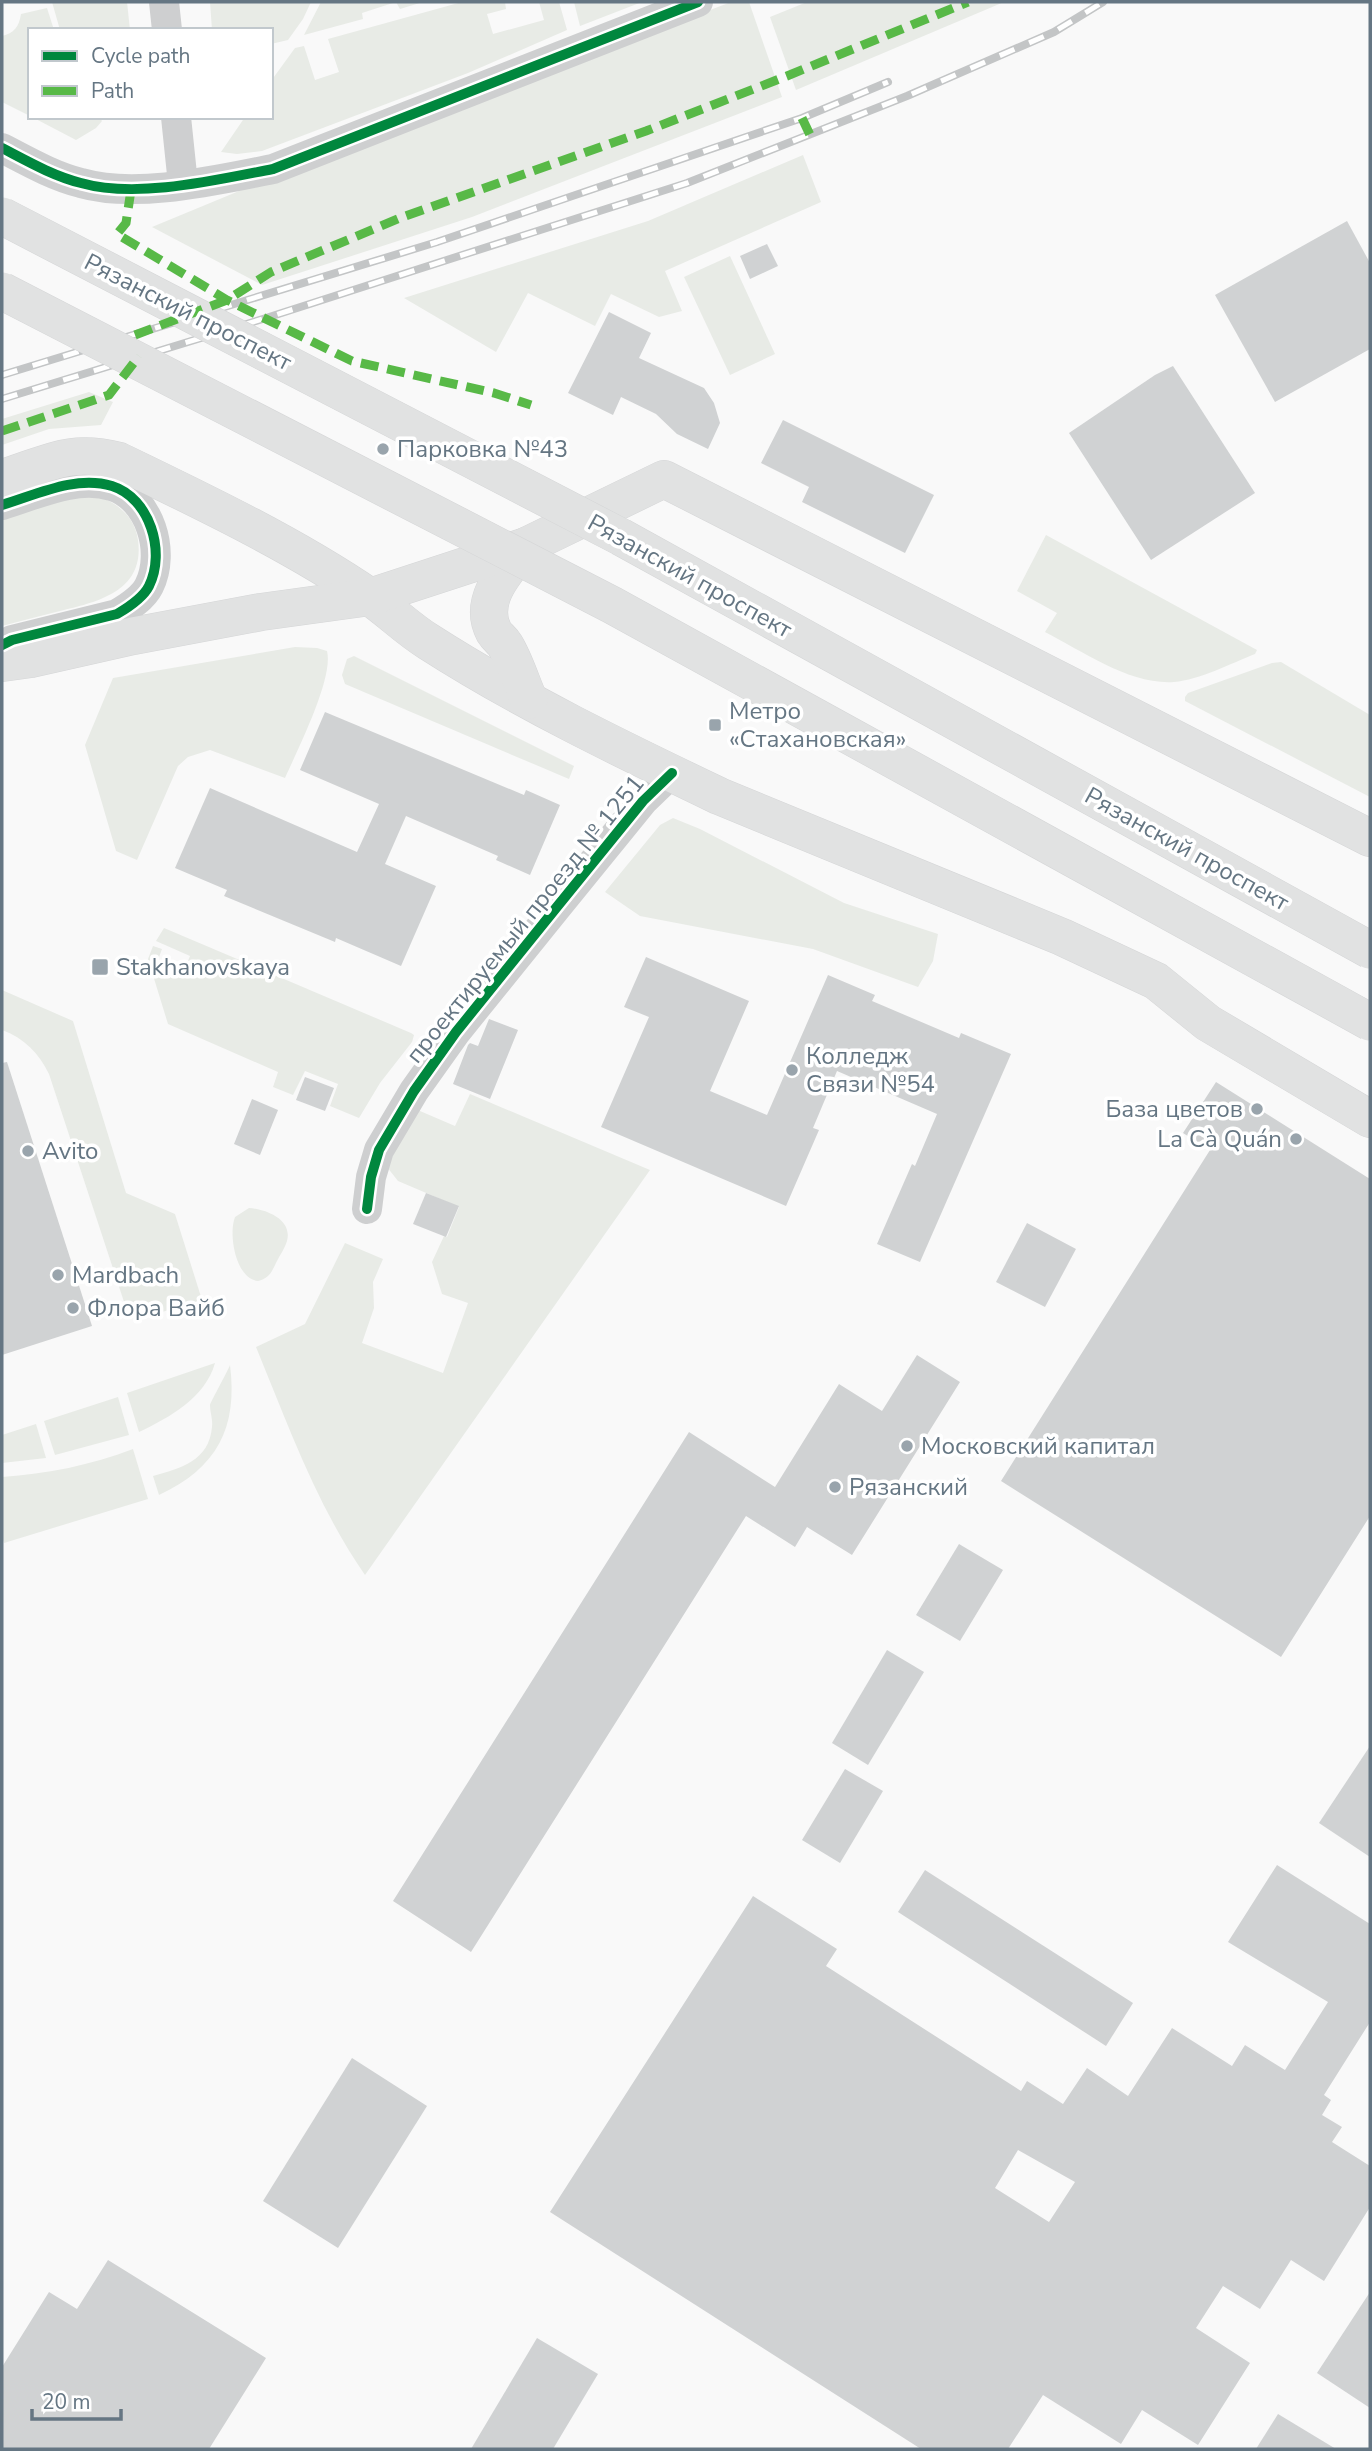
<svg xmlns="http://www.w3.org/2000/svg" width="1372" height="2451" font-family="'Nunito Sans',sans-serif">
  <style>
    .green { fill: #e8ebe6 }
    .building { fill: #d0d2d3; fill-rule: evenodd }
    .lines { fill: none; stroke-linecap: round; stroke-linejoin: round }
    .major-casing { stroke: #d5d6d7; stroke-width: 38 }
    .minor { stroke: #cecfd0; stroke-width: 30 }
    .major { stroke: #e1e2e2; stroke-width: 37 }
    .rail-casing { stroke: #c3c5c6; stroke-width: 8 }
    .rail { stroke: #fff; stroke-width: 5; stroke-dasharray: 16; stroke-linecap: butt }
    .major-bridge-casing { stroke: #d5d6d7; stroke-width: 38; stroke-linecap: butt }
    .major-bridge { stroke: #e1e2e2; stroke-width: 37 }
    .quiet { stroke: #58b947; stroke-width: 9; stroke-dasharray: 18 9; stroke-linecap: butt }
    .cycleway-casing { stroke: #fff; stroke-width: 15 }
    .cycleway { stroke: #00873e; stroke-width: 10 }
    .poi-dot { fill: #99a4ac; stroke: #fff; stroke-width: 2.5 }
    .labels { text-anchor: middle; dominant-baseline: central; stroke-width: 7; stroke-linejoin: round; paint-order: stroke }
    .street-label { font-size: 24px; fill: #657683; stroke: #fff }
    .poi-label { font-size: 24px; fill: #657683; stroke: #fff; text-anchor: start }
  </style>
  <rect width="100%" height="100%" fill="#f9f9f9"/>
  <g class="green">
    <path d="M 52,2 L 127,2 L 130,30 L 60,30 Z"/>
    <path d="M 210,2 L 311,2 L 303,19 L 288,40 L 271,44 L 271,30 L 212,30 Z"/>
    <path d="M 321,2 L 423,2 L 400,9 L 396,2 L 362,13 L 363,19 L 304,35 Z"/>
    <path d="M 462,2 L 505,2 L 506,9 L 487,14 L 493,34 L 544,20 L 539,2 L 559,2 L 567,30 L 468,73 L 262,151 L 237,154 L 221,152 L 245,117 L 271,117 L 271,81 L 295,48 L 304,46 L 315,80 L 339,72 L 328,39 Z"/>
    <path d="M 574,2 L 642,2 L 580,26 Z"/>
    <path d="M 731,2 L 749,2 L 782,97 L 472,217 L 262,285 L 152,227 L 256,184 Z"/>
    <path d="M 807,2 L 1004,2 L 796,90 L 770,17 Z"/>
    <path d="M 47,8 L 54,30 L 30,30 L 30,116 L 2,102 L 2,36 C 14,33 19,27 21,14 Z"/>
    <path d="M 32,117 L 99,117 L 102,121 L 96,128 L 76,140 Z"/>
    <path d="M 803,155 L 821,202 L 665,271 L 682,311 L 659,317 L 611,294 L 595,326 L 528,293 L 496,352 L 404,298 L 648,221 Z"/>
    <path d="M 730,256 L 775,354 L 730,375 L 684,277 Z"/>
    <path d="M 89,392 L 113,402 L 101,425 L 49,429 L 2,445 L 2,419 Z"/>
    <path d="M 92,493 C 114,502 134,513 138,540 C 145,591 98,602 60,611 C 40,616 21,621 2,626 L 2,517 Z"/>
    <path d="M 1046,535 L 1257,650 L 1255,654 C 1232,663 1199,680 1174,682 C 1130,685 1084,652 1045,632 L 1057,613 L 1017,591 Z"/>
    <path d="M 295,647 L 317,648 L 327,651 C 334,678 297,751 285,778 L 210,750 L 188,757 L 178,766 L 137,860 L 116,851 L 85,745 L 113,678 Z"/>
    <path d="M 354,656 L 574,766 L 569,779 L 345,684 L 342,675 L 347,659 Z"/>
    <path d="M 1281,662 L 1370,715 L 1370,797 L 1185,701 L 1185,697 L 1188,693 L 1272,663 Z"/>
    <path d="M 673,818 L 700,829 L 844,903 L 938,934 L 933,961 L 918,987 L 813,949 L 640,916 L 605,892 L 660,825 Z"/>
    <path d="M 164,928 L 411,1033 L 414,1035 L 412,1042 L 380,1083 L 359,1118 L 330,1106 L 338,1084 L 305,1071 L 293,1095 L 273,1087 L 278,1072 L 168,1024 L 148,959 L 153,946 L 162,949 L 155,968 L 181,978 L 190,956 L 156,941 Z"/>
    <path d="M 2,990 L 73,1021 L 126,1193 L 175,1214 L 202,1300 L 162,1312 L 159,1305 L 128,1314 L 49,1074 C 39,1053 24,1038 2,1030 Z"/>
    <path d="M 470,1094 L 650,1170 L 365,1575 C 317,1506 288,1425 256,1347 L 305,1324 L 345,1243 L 383,1259 L 373,1282 L 374,1308 L 362,1343 L 443,1373 L 468,1303 L 442,1294 L 432,1262 L 444,1236 L 447,1237 L 459,1207 L 398,1181 L 387,1167 L 413,1108 L 455,1126 Z"/>
    <path d="M 249,1208 C 265,1209 293,1219 287,1241 C 285,1248 280,1255 277,1261 C 272,1271 270,1278 258,1281 C 236,1279 228,1235 235,1217 Z"/>
    <path d="M 215,1363 C 205,1398 170,1417 139,1432 L 127,1393 Z"/>
    <path d="M 230,1365 C 238,1428 217,1468 159,1495 L 153,1476 C 181,1468 209,1461 212,1427 C 213,1420 210,1412 210,1405 C 211,1401 227,1373 230,1365 Z"/>
    <path d="M 118,1397 L 129,1435 L 55,1455 L 44,1421 Z"/>
    <path d="M 36,1424 L 46,1458 L 2,1463 L 2,1435 Z"/>
    <path d="M 133,1449 L 148,1499 L 4,1543 L 2,1536 L 2,1477 C 47,1474 91,1465 133,1449 Z"/>
  </g>
  <g class="building">
    <path d="M 1347,221 L 1370,263 L 1370,349 L 1275,402 L 1215,295 Z"/>
    <path d="M 767,244 L 778,266 L 750,279 L 740,256 Z"/>
    <path d="M 609,312 L 651,333 L 639,358 L 704,388 L 714,403 L 720,423 L 708,449 L 677,434 L 656,414 L 621,397 L 613,415 L 568,393 Z"/>
    <path d="M 1173,366 L 1255,493 L 1151,560 L 1069,433 L 1155,375 Z"/>
    <path d="M 783,420 L 934,495 L 905,553 L 802,502 L 809,487 L 761,463 Z"/>
    <path d="M 325,712 L 524,795 L 526,790 L 560,805 L 530,875 L 496,860 L 498,856 L 406,816 L 385,864 L 436,886 L 401,966 L 336,938 L 335,942 L 224,896 L 227,890 L 175,868 L 210,788 L 357,852 L 379,804 L 300,770 Z"/>
    <path d="M 646,957 L 749,1001 L 710,1091 L 767,1115 L 828,975 L 875,995 L 872,1001 L 959,1038 L 961,1033 L 1011,1054 L 920,1262 L 877,1244 L 912,1164 L 915,1166 L 937,1114 L 837,1071 L 813,1128 L 819,1130 L 786,1206 L 601,1127 L 649,1017 L 624,1007 Z"/>
    <path d="M 489,1019 L 518,1030 L 490,1099 L 453,1084 L 468,1045 L 470,1043 L 478,1046 Z"/>
    <path d="M 7,1062 L 92,1326 L 2,1355 L 2,1063 Z"/>
    <path d="M 305,1077 L 334,1088 L 325,1111 L 296,1100 Z"/>
    <path d="M 1216,1082 L 1370,1179 L 1370,1516 L 1281,1657 L 1001,1481 L 1210,1150 L 1183,1133 Z"/>
    <path d="M 252,1099 L 278,1110 L 260,1155 L 234,1144 Z"/>
    <path d="M 426,1193 L 459,1206 L 446,1237 L 413,1224 Z"/>
    <path d="M 1027,1223 L 1076,1249 L 1045,1307 L 996,1282 Z"/>
    <path d="M 917,1355 L 960,1382 L 852,1555 L 807,1527 L 795,1547 L 746,1516 L 471,1952 L 393,1901 L 689,1432 L 775,1487 L 839,1384 L 882,1411 Z"/>
    <path d="M 959,1544 L 1003,1570 L 960,1641 L 916,1615 Z"/>
    <path d="M 887,1650 L 924,1672 L 868,1765 L 832,1743 Z"/>
    <path d="M 1370,1746 L 1370,1857 L 1319,1823 Z"/>
    <path d="M 845,1769 L 883,1791 L 840,1863 L 802,1840 Z"/>
    <path d="M 1277,1865 L 1370,1924 L 1370,2022 L 1324,2095 L 1331,2100 L 1322,2115 L 1342,2127 L 1332,2142 L 1370,2166 L 1370,2207 L 1324,2281 L 1291,2260 L 1260,2309 L 1223,2286 L 1196,2328 L 1250,2363 L 1198,2445 L 1142,2410 L 1121,2444 L 1043,2395 L 1008,2449 L 921,2449 L 550,2212 L 753,1896 L 837,1949 L 826,1966 L 1021,2091 L 1027,2081 L 1063,2104 L 1087,2068 L 1128,2096 L 1172,2028 L 1232,2066 L 1245,2045 L 1285,2070 L 1328,2002 L 1228,1942 ZM 1018,2150 L 1075,2182 L 1049,2222 L 995,2188 Z"/>
    <path d="M 925,1870 L 1133,2003 L 1106,2046 L 898,1912 Z"/>
    <path d="M 352,2058 L 427,2106 L 338,2248 L 263,2201 Z"/>
    <path d="M 108,2260 L 266,2358 L 209,2449 L 2,2449 L 2,2367 L 49,2292 L 77,2309 Z"/>
    <path d="M 1370,2292 L 1370,2408 L 1317,2373 Z"/>
    <path d="M 537,2338 L 598,2374 L 553,2449 L 471,2449 Z"/>
    <path d="M 1278,2414 L 1336,2449 L 1256,2449 Z"/>
  </g>
  <g class="lines">
    <g class="major-casing">
      <g id="major">
        <path d="M 2,478 C 48,464 69,448 119,461 C 202,501 294,545 370,597 C 390,611 408,629 429,642 C 521,701 621,749 719,796 L 1062,937 L 1156,981 L 1208,1023 L 1370,1119"/>
        <path d="M 526,546 C 507,569 477,600 494,632 C 497,637 502,640 505,645 C 515,661 521,682 529,700"/>
        <path d="M 2,663 L 31,659 L 133,636 L 261,612 L 370,597 L 526,546 L 664,479 L 1370,838"/>
      </g>
    </g>
    <g class="minor">
      <path d="M 164,2 L 167,30"/>
      <path d="M 176,117 L 183,184"/>
      <path d="M 2,148 C 27,161 53,176 81,183 C 137,199 216,180 273,169 L 698,2"/>
      <path d="M 2,505 C 36,495 75,475 112,486 C 150,498 166,552 149,586 C 143,598 129,607 117,614 L 12,640 L 2,645"/>
      <path d="M 367,1209 L 371,1177 L 379,1150 L 414,1091 L 456,1032 L 556,908 L 643,801 L 672,773"/>
    </g>
    <use href="#major" class="major"/>
    <g class="rail-casing">
      <g id="rail">
        <path d="M 2,375 L 437,242 L 802,118 L 888,82"/>
        <path d="M 2,399 L 266,318 L 687,183 L 907,96 L 1054,32 L 1103,2"/>
      </g>
    </g>
    <use href="#rail" class="rail"/>
    <g class="major-bridge-casing">
      <g id="major-bridge">
        <path d="M 2,216 L 621,537 L 1370,950"/>
        <path d="M 2,291 L 612,605 L 1370,1022"/>
      </g>
    </g>
    <use href="#major-bridge" class="major-bridge"/>
    <g class="quiet">
      <path d="M 802,118 L 810,135"/>
      <path d="M 131,190 L 126,223 L 117,234 L 227,300 L 352,361 L 494,393 L 531,405"/>
      <path d="M 135,335 L 227,300 L 271,272 L 400,218 L 646,131 L 787,76 L 968,2"/>
      <path d="M 2,431 L 109,395 L 139,356"/>
    </g>
    <g class="cycleway-casing">
      <g id="cycleway">
        <path d="M 2,148 C 27,161 53,176 81,183 C 137,199 216,180 273,169 L 698,2"/>
        <path d="M 2,505 C 36,495 75,475 112,486 C 150,498 166,552 149,586 C 143,598 129,607 117,614 L 12,640 L 2,645"/>
        <path d="M 367,1209 L 371,1177 L 379,1150 L 414,1091 L 456,1032 L 556,908 L 643,801 L 672,773"/>
      </g>
    </g>
    <use href="#cycleway" class="cycleway"/>
  </g>
  <g class="poi-dot">
    <circle cx="383" cy="449" r="7"/>
    <rect x="708" y="718" width="14" height="14" rx="3.5"/>
    <rect x="91" y="958" width="18" height="18" rx="3.5"/>
    <circle cx="792" cy="1070" r="7"/>
    <circle cx="1257" cy="1109" r="7"/>
    <circle cx="1296" cy="1139" r="7"/>
    <circle cx="28" cy="1151" r="7"/>
    <circle cx="58" cy="1275" r="7"/>
    <circle cx="73" cy="1308" r="7"/>
    <circle cx="907" cy="1446" r="7"/>
    <circle cx="835" cy="1487" r="7"/>
  </g>
  <g class="labels">
    <g class="street-label">
      <text transform="translate(188 312) rotate(27)">Рязанский проспект</text>
      <text transform="translate(690 576) rotate(29)">Рязанский проспект</text>
      <text transform="translate(1187 849) rotate(29)">Рязанский проспект</text>
      <text transform="translate(525 919) rotate(-51)">проектируемый проезд № 1251</text>
    </g>
    <g class="poi-label">
      <text x="397" y="449">Парковка №43</text>
      <text x="729" y="711">Метро<tspan x="729" dy="28">«Стахановская»</tspan></text>
      <text x="116" y="967">Stakhanovskaya</text>
      <text x="806" y="1056">Колледж<tspan x="806" dy="28">Связи №54</tspan></text>
      <text x="1243" y="1109" text-anchor="end">База цветов</text>
      <text x="1282" y="1139" text-anchor="end">La Cà Quán</text>
      <text x="42" y="1151">Avito</text>
      <text x="72" y="1275">Mardbach</text>
      <text x="87" y="1308">Флора Вайб</text>
      <text x="921" y="1446">Московский капитал</text>
      <text x="849" y="1487">Рязанский</text>
    </g>
  </g>
  <rect width="1372" height="2451" fill="none" stroke="#657683" stroke-width="7"/>
  <rect x="28" y="28" width="245" height="91" fill="#ffffff" stroke="#c1c8cd" stroke-width="2"/>
  <rect x="42" y="51" width="35" height="10" fill="#00873e" stroke="#c1c8cd" stroke-width="2"/>
  <text x="91" y="63" font-size="21" fill="#657683">Cycle path</text>
  <rect x="42" y="86" width="35" height="10" fill="#58b947" stroke="#c1c8cd" stroke-width="2"/>
  <text x="91" y="98" font-size="21" fill="#657683">Path</text>
  <path d="M32 2409v10h89v-10" fill="none" stroke="#657683" stroke-width="3.5"/>
  <text x="42" y="2409" font-size="21" fill="#657683" stroke="#ffffff" stroke-width="5" paint-order="stroke">20 m</text>
</svg>
